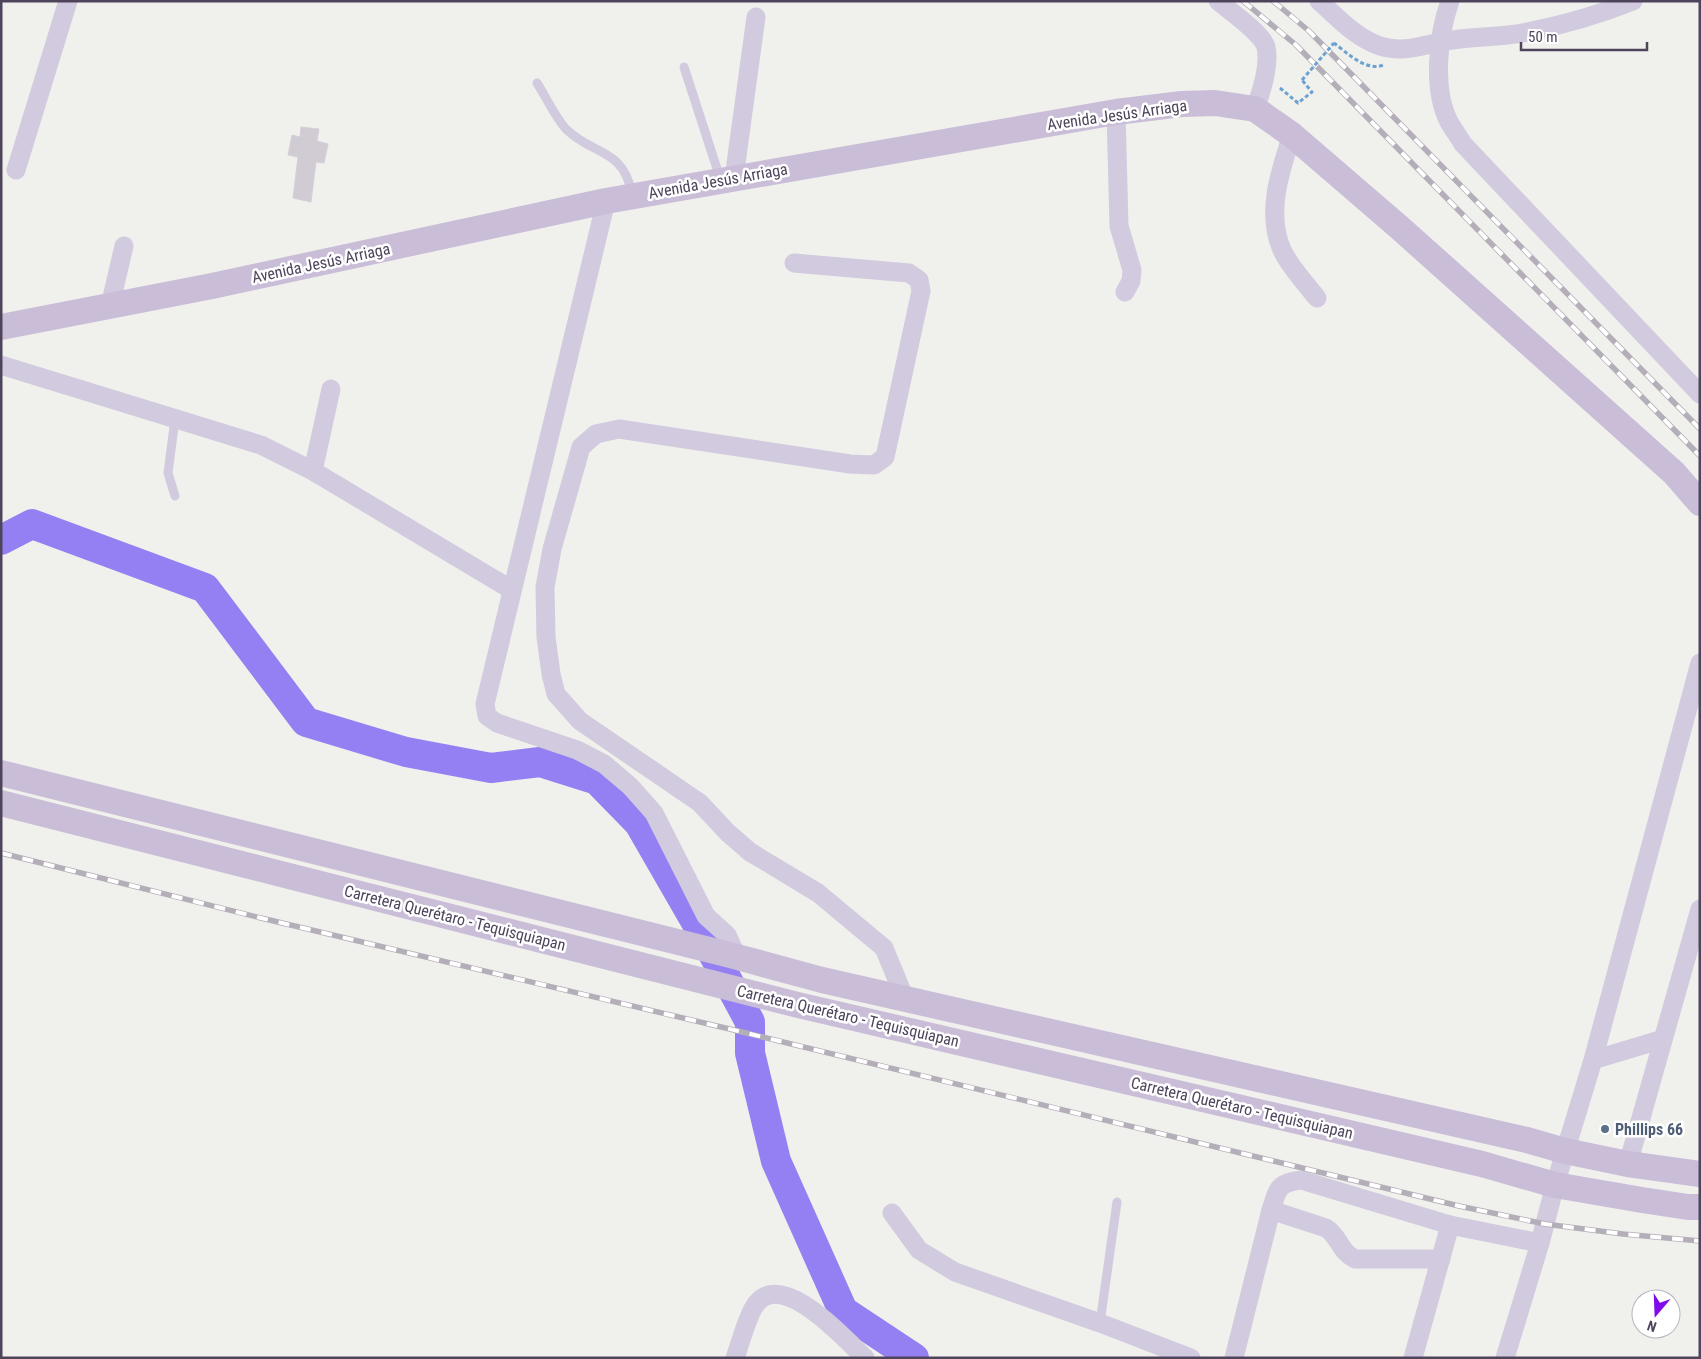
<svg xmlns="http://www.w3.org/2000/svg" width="1701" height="1359" font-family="'Roboto Condensed',sans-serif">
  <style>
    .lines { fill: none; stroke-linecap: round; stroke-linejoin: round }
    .river { stroke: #9480f2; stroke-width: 30 }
    .building { fill: #d1ccd4; stroke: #d6d0d9 }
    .path { stroke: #6ca2d2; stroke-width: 3; stroke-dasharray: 4 2.5; stroke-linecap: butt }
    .lane { stroke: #d2cade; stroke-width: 9 }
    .street { stroke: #d2cade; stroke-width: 19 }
    .secondary { stroke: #cabdd8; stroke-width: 26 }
    .rail-casing { stroke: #b4aeb8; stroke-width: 5.5 }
    .rail { stroke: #fff; stroke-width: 4; stroke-dasharray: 11; stroke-linecap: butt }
    .path-bridge { stroke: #6ca2d2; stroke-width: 3; stroke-dasharray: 4 2.5; stroke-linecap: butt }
    .service-dot { fill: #5c6f8a; stroke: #fff; stroke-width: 2 }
    .labels { text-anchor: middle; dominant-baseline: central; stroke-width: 5; stroke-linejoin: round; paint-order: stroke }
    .street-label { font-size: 16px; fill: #4e445b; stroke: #fff }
    .service-label { font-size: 16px; font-weight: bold; fill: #4e5e75; stroke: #fff; text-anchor: start }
  </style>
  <rect width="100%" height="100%" fill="#f0f0ec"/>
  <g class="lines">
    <path class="river" d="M 1,540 L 32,524 L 205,588 L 306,722 L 406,752 L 491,768 L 540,762 L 597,780 L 639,823 L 696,922 L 750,1022 L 750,1053 L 776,1161 L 843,1311 L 914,1358"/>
  </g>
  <path class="building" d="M 301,127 L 319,129 L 317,141 L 328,144 L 324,163 L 316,162 L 311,202 L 293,198 L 298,157 L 288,155 L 292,135 L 300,137 Z"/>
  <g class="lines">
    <g class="path">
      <path d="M 1334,43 C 1346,52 1366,72 1383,65"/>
      <path d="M 1280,88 L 1298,103 L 1312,92 L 1302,80"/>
    </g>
    <g class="lane">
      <path d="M 684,67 L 720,178"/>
      <path d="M 537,83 C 546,97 555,117 566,129 C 593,156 623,147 632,194"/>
      <path d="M 175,419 L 168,473 L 175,496"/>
      <path d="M 1100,1323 L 1117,1202"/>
    </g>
    <g class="street">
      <path d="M 1218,1 C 1230,11 1262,33 1266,47 C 1270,65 1261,93 1255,109"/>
      <path d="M 1319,1 C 1338,18 1356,38 1380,46 C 1401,53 1420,46 1440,42 C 1469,36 1499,38 1527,32 C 1563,25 1598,15 1633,1"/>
      <path d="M 1450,1 C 1438,35 1432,89 1449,122 C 1453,129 1459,137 1463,144 L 1700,394"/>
      <path d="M 1116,112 L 1119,226 L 1132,270 L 1131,281 L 1125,292"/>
      <path d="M 1292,135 C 1280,171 1265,215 1283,252 C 1291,268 1306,284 1317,298"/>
      <path d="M 16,170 L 68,1"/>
      <path d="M 734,178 L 756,17"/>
      <path d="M 606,201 L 485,704 L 487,716 L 497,723 L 577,750 L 604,764 L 630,786 L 654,813 L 706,916 L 727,935 L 737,957"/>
      <path d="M 794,263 L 909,273 L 919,280 L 921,291 L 885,457 L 874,465 L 850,464 L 619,429 L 596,434 L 581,447 L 552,549 L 545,587 L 546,637 L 551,674 L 556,694 L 580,721 L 700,803 L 727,832 L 750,852 L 818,893 L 884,948 L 905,999"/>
      <path d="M 110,306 L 124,246"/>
      <path d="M 1,365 L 261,445 L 313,471 L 512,590"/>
      <path d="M 313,471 L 331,389"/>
      <path d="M 1593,1060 L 1663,1039"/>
      <path d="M 1628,1164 L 1700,909"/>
      <path d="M 1271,1210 L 1326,1228 C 1340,1237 1339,1251 1355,1259 L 1441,1259"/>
      <path d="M 892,1213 L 919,1250 L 955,1272 L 1100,1323 L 1191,1358"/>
      <path d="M 735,1358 C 740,1344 747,1318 754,1307 C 779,1265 845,1339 865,1358"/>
      <path d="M 1234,1358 L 1271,1210 C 1278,1189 1277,1183 1301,1180 L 1450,1225 L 1540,1243"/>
      <path d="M 1413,1358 L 1450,1225"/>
      <path d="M 1505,1358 L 1540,1243 L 1555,1185 L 1593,1060 L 1700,663"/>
    </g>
    <g class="secondary">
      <path d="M 1,327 L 212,286 L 606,201 L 1116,112 L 1182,104 L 1215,103 L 1255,109 L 1292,135 L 1400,228 L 1674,473 L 1700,503"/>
      <path d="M 1,773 L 730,955 L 822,980 L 1527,1140 L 1565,1151 L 1628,1164 L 1700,1174"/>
      <path d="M 1,803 L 798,1005 L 1482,1164 L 1555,1185 L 1642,1200 L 1688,1207 L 1700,1207"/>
    </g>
    <g class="rail-casing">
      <g id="rail">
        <path d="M 1243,1 L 1296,45 L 1700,456"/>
        <path d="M 1273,1 L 1309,31 L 1700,429"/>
        <path d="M 1,853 L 261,918 L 738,1031 L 1459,1206 L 1545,1224 L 1623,1234 L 1700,1241"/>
      </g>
    </g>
    <use href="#rail" class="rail"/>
    <path class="path-bridge" d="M 1302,80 L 1334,43"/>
  </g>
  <circle class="service-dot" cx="1605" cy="1129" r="5"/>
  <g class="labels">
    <g class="street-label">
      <text transform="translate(1117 115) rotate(-8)">Avenida Jesús Arriaga</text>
      <text transform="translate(718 181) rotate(-10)">Avenida Jesús Arriaga</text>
      <text transform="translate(321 263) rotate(-12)">Avenida Jesús Arriaga</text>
      <text transform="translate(455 918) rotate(14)">Carretera Querétaro - Tequisquiapan</text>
      <text transform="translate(848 1016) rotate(13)">Carretera Querétaro - Tequisquiapan</text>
      <text transform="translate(1242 1108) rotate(13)">Carretera Querétaro - Tequisquiapan</text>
    </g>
    <g class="service-label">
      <text x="1615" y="1129">Phillips 66</text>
    </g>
  </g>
  <rect width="1701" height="1359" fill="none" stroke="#4e445b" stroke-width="5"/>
  <g transform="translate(1656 1314) rotate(199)"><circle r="24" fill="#ffffff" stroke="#b8b4bd"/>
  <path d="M0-4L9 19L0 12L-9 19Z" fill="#810beb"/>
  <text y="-8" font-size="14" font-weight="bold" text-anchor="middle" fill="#4e445b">N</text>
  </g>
  <path d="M1521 42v8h126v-8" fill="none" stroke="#4e445b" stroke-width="2.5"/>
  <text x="1528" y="42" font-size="15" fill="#4e445b" stroke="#ffffff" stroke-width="4" paint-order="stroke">50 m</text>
</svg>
